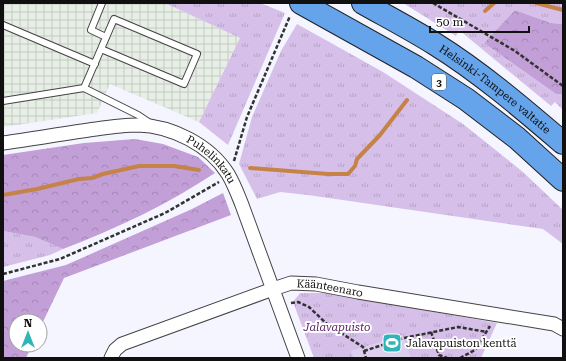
<svg xmlns="http://www.w3.org/2000/svg" width="566" height="361" font-family="'Roboto Serif',serif">
  <style>
    .industrial { fill: url(#industrial-grid) }
    .grass { fill: url(#grass-tufts) }
    .forest { fill: url(#forest-crowns) }
    .pitch { fill: #ddd0ef }
    .lines { fill: none; stroke-linecap: round; stroke-linejoin: round }
    .stream { stroke: #c58347; stroke-width: 4 }
    .lane-casing { stroke: #434343; stroke-width: 8 }
    .street-casing { stroke: #434343; stroke-width: 15 }
    .highway-casing { stroke: #212121; stroke-width: 24 }
    .path { stroke: #323232; stroke-width: 2.5; stroke-dasharray: 4 2; stroke-linecap: butt }
    .lane { stroke: #fff; stroke-width: 6 }
    .street { stroke: #fff; stroke-width: 13 }
    .highway { stroke: #65a3eb; stroke-width: 22 }
    .labels { text-anchor: middle; dominant-baseline: central; stroke-width: 4; stroke-linejoin: round; paint-order: stroke }
    .shield { fill: #fff; stroke: #585858; stroke-width: 1 }
    .shield-label { font-size: 10px; font-weight: bold; fill: #101010 }
    .street-label { font-size: 11px; fill: #101010; stroke: #fff }
    .park-label { font-size: 11px; font-style: italic; fill: #5c2365; stroke: #fff }
    .poi-label { font-size: 11px; fill: #101010; stroke: #fff; text-anchor: start }
  </style>
  <defs>
    <pattern id="industrial-grid" width="8" height="8" patternUnits="userSpaceOnUse"><rect width="8" height="8" fill="#e6eee5"/><path d="M0 4h8M4 0v8" fill="none" stroke="#c4cbc3"/></pattern>
    <pattern id="grass-tufts" width="24" height="20" patternUnits="userSpaceOnUse"><rect width="24" height="20" fill="#d6bfe8"/><path d="M3 7l-1-3M5 7V3M7 7l1-3M15 17l-1-3M17 17v-4M19 17l1-3" fill="none" stroke="#b7a3c6"/></pattern>
    <pattern id="forest-crowns" width="20" height="18" patternUnits="userSpaceOnUse"><rect width="20" height="18" fill="#c29fd7"/><path d="M2 6a3 3 0 1 1 6 0M12 15a3 3 0 1 1 6 0" fill="none" stroke="#a688b8"/></pattern>
  </defs>
  <rect width="100%" height="100%" fill="#f4f5fe"/>
  <path class="industrial" d="M 3,3 L 165,3 L 240,38 L 199,122 L 110,84 L 97,113 L 3,127 Z"/>
  <g class="grass">
    <path d="M 165,3 L 260,3 L 285,13 L 228,145 L 199,122 L 240,38 Z"/>
    <path d="M 403,3 L 563,3 L 563,24 L 551,23 L 515,10 L 484,43 L 556,94 L 563,94 L 563,110 L 555,102 L 551,106 L 459,30 L 456,36 Z"/>
    <path d="M 297,24 L 383,72 L 463,124 L 523,172 L 563,210 L 563,244 L 543,229 L 308,195 L 280,192 L 257,199 L 239,164 L 252,117 L 281,51 Z"/>
    <path d="M 3,231 L 35,237 L 63,249 L 50,255 L 3,267 Z"/>
    <path d="M 300,293 L 328,293 L 497,323 L 481,358 L 314,358 L 293,302 Z"/>
  </g>
  <g class="forest">
    <path d="M 515,10 L 551,23 L 563,24 L 563,94 L 556,94 L 484,43 Z"/>
    <path d="M 135,139 L 163,144 L 198,157 L 215,173 C 168,204 116,229 63,249 L 35,237 L 3,231 L 3,155 L 84,143 Z"/>
    <path d="M 223,193 L 231,215 L 64,278 L 40,328 L 40,321 L 16,321 L 16,345 L 32,345 L 26,358 L 3,358 L 3,281 L 66,265 L 192,209 Z"/>
  </g>
  <path class="pitch" d="M 403,335 L 411,358 L 353,358 L 351,351 Z"/>
  <g class="lines">
    <g class="stream">
      <path d="M 536,3 L 563,10"/>
      <path d="M 485,11 L 494,3"/>
      <path d="M 250,168 L 328,174 L 348,174 L 355,166 L 357,159 L 380,135 L 407,100"/>
      <path d="M 3,195 L 37,189 L 79,179 L 92,178 L 103,174 L 139,166 L 174,166 L 199,170"/>
    </g>
    <g class="lane-casing">
      <g id="lane">
        <path d="M 102,3 L 91,30 L 106,37"/>
        <path d="M 3,25 L 95,64"/>
        <path d="M 84,88 L 114,19 L 197,54 L 184,84 L 101,49"/>
        <path d="M 3,101 L 84,88 L 138,115 L 150,123"/>
      </g>
    </g>
    <g class="street-casing">
      <g id="street">
        <path id="s1" d="M 3,143 C 34,139 65,133 96,129 C 110,127 124,125 138,125 C 172,126 210,145 228,174 C 234,184 238,195 242,205 L 298,358"/>
        <path id="s2" d="M 111,358 L 115,350 L 122,344 L 273,289 L 291,283 L 316,284 L 358,292 L 554,324 L 563,329"/>
      </g>
    </g>
    <g class="highway-casing">
      <g id="highway">
        <path d="M 301,3 L 416,67 L 466,99 L 517,138 L 563,180"/>
        <path id="s3" d="M 363,3 C 386,16 411,29 435,44 C 480,72 522,108 563,143"/>
      </g>
    </g>
    <g class="path">
      <path d="M 433,3 L 515,51 L 563,86"/>
      <path d="M 234,161 L 247,117 L 290,16"/>
      <path d="M 3,274 L 60,259 L 165,213 L 219,182"/>
      <path d="M 291,303 L 298,302 L 309,307 L 327,324 L 363,347 L 366,358"/>
      <path d="M 431,332 L 439,355 L 447,358"/>
      <path d="M 364,351 L 404,338 L 458,327 L 487,332"/>
      <path d="M 460,358 L 475,350 L 490,326"/>
    </g>
    <use href="#lane" class="lane"/>
    <use href="#street" class="street"/>
    <use href="#highway" class="highway"/>
  </g>
  <defs>
    <g id="stadium-square" transform="scale(1)"><rect x="-9" y="-9" width="18" height="18" rx="4" fill="#30b4b8" stroke="#fff"/><path d="M0-5a6.5 5 0 1 0 0 10a6.5 5 0 1 0 0-10ZM-3.5-1.8h7v3.6h-7Z" fill="#fff"/></g>
  </defs>
  <g fill-rule="evenodd">
    <use href="#stadium-square" x="392" y="343"/>
  </g>
  <g class="labels">
    <rect class="shield" x="432" y="74" width="14" height="16" rx="3"/>
    <g class="shield-label">
      <text x="439" y="82">3</text>
    </g>
    <g class="street-label">
      <text stroke="none"><textPath href="#s3" startOffset="158">Helsinki-Tampere valtatie</textPath></text>
      <text stroke="none"><textPath href="#s1" startOffset="220">Puhelinkatu</textPath></text>
      <text stroke="none"><textPath href="#s2" startOffset="237">Käänteenaro</textPath></text>
    </g>
    <g class="park-label">
      <text x="337" y="327">Jalavapuisto</text>
    </g>
    <g class="poi-label">
      <text x="406" y="343">Jalavapuiston kenttä</text>
    </g>
  </g>
  <rect width="566" height="361" fill="none" stroke="#101010" stroke-width="8"/>
  <g transform="translate(28 333)"><circle r="19" fill="#ffffff" stroke="#9f9f9f"/>
  <path d="M0-3L7 15L0 10L-7 15Z" fill="#30b4b8"/>
  <text y="-6" font-size="11" font-weight="bold" text-anchor="middle" fill="#101010">N</text>
  </g>
  <path d="M430 26v6h99v-6" fill="none" stroke="#101010" stroke-width="2"/>
  <text x="436" y="26" font-size="12" fill="#101010" stroke="#ffffff" stroke-width="3" paint-order="stroke">50 m</text>
</svg>
